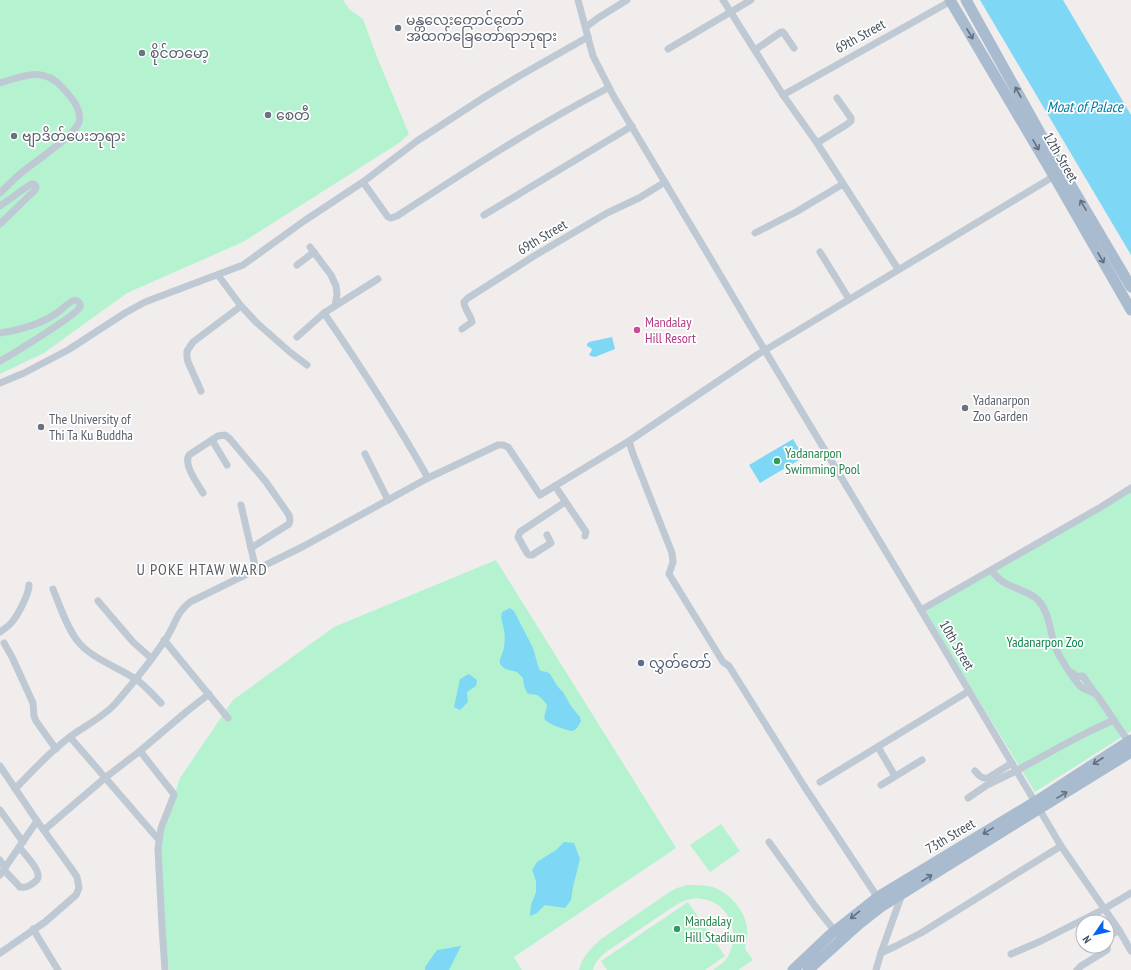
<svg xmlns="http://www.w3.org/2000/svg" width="1131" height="970" font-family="'PT Sans Narrow','Noto Sans Myanmar',sans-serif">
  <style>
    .green { fill: #b5f3d0 }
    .water { fill: #7ed7f5 }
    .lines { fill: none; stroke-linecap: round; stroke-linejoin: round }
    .street { stroke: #bec9d4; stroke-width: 7 }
    .primary { stroke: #a9bbcf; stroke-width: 11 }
    .oneway { stroke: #626f7e }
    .worship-dot { fill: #6b7280; stroke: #fff; stroke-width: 1.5 }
    .hotel-dot { fill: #d1479c; stroke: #fff; stroke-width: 1.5 }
    .leisure-dot { fill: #2e9e5b; stroke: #fff; stroke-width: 1.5 }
    .service-dot { fill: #5c6f8a; stroke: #fff; stroke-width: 1.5 }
    .labels { text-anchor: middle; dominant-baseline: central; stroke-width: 3.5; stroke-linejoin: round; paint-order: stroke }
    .worship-label { font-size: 14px; fill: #5b616d; stroke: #fff; text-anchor: start }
    .street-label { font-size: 14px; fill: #434f5c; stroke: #fff }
    .hotel-label { font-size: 14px; fill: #b23c85; stroke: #fff; text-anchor: start }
    .leisure-label { font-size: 14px; fill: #27864d; stroke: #fff; text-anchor: start }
    .park-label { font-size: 14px; fill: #0d844d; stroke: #fff }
    .service-label { font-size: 14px; fill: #4e5e75; stroke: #fff; text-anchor: start }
    .water-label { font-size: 15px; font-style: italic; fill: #027aa2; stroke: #fff }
    .quarter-label { font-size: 16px; letter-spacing: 1px; fill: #595d63; stroke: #fff }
  </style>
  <rect width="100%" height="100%" fill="#f0edec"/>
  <g class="green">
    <path d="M 0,0 L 343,0 L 349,9 L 363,19 L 377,57 L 409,134 L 399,143 L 243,242 L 127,293 L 44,353 L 0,374 Z"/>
    <path d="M 1131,490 L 1131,731 L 1035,792 L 925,612 Z"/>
    <path d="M 496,560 L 676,848 L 514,957 L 522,970 L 169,970 L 167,957 L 158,849 L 180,778 L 233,700 L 334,627 Z"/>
    <path d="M 721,824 L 740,851 L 710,872 L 690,845 Z"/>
    <path d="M 687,885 C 694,885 702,885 709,886 C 727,890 744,908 747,927 C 748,934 746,942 745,949 L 753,960 L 738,970 L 713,970 C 718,966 724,963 727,958 C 741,935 731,904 703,899 C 694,897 685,900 676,905 L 606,952 C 600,957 595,962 593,970 L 579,970 C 582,957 591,948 601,939 L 668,893 L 677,888 Z"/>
    <path d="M 688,902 L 725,956 L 705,970 L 607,970 L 601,961 Z"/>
  </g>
  <g class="water">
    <path d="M 980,0 L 1063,0 L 1131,115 L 1131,255 Z"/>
    <path d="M 612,337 L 615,349 L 595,357 L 590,356 L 589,354 L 591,352 L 592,349 L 587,346 L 587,344 L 589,342 Z"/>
    <path d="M 793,439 L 804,457 L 760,483 L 749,465 Z"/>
    <path d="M 510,608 L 514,611 L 533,648 L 539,669 L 541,671 L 547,672 L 550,674 L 558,687 L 563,692 L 571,706 L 580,717 L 581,721 C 579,725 577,730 572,731 C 568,731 548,724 545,720 C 543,716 547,710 547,705 C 545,702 541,697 537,695 C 534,694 531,695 527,693 L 524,686 L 523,678 L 517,672 L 505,669 L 500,664 C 499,657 504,653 504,646 C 505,641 505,635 504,630 C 503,623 500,619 502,612 Z"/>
    <path d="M 469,674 L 477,680 L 476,686 L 467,692 L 468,702 L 460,710 L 454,707 L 460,679 Z"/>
    <path d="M 564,842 L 574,843 L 580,859 L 573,887 L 571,900 L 565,908 L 545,905 L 537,913 L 530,916 L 531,905 L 536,892 L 536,881 L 532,870 L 537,862 L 556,850 Z"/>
    <path d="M 461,946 L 449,970 L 425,970 L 425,967 L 437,950 Z"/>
  </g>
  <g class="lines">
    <g class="street">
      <path d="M 578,0 L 593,56 L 614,97 L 712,261 L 758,339 L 915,600 L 1035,802 L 1061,846 L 1119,930 L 1131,951"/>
      <path d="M 723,0 L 783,95 L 817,143 L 898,269"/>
      <path d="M 586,27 L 598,18 L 627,0"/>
      <path d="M 668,49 L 751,0"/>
      <path d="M 755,50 L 781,32 L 783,32 L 794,48"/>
      <path d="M 0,83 C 23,76 43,66 62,87 C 70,96 82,108 79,122 C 75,136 32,163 20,174 C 13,180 6,187 0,193"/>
      <path d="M 783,95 L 951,1"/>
      <path d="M 817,143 L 846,125 L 851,121 L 851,118 L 837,98"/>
      <path d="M 363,182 L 388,217 L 391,218 L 397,216 C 466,171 535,126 608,88"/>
      <path d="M 0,206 L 31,184 L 34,184 L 36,187 L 35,190 L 0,224"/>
      <path d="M 484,215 L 632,126"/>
      <path d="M 755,233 L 796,212 L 843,184"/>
      <path d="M 310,247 L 331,275 L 336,286 L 337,294 L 335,306 L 324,313 C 361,367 396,421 428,478"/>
      <path d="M 820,252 L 849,299"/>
      <path d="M 297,265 L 314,252"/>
      <path d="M 218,275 L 241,306 L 257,323 L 291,353 L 307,365"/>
      <path d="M 335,306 L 378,279"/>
      <path d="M 462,329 L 472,322 C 471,315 464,309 464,302 L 468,298 L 534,256 L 607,213 L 639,198 L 665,182"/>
      <path d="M 0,333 C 20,330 41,324 57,313 C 63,309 68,302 75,300 C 78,301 81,303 80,307 C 78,314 11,355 0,361"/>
      <path d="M 297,337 L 324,313"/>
      <path d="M 0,383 L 24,373 L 68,350 L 125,313 L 145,302 L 243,265 L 304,221 L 363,182 L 417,141 L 483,98 L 521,75 L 588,37"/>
      <path d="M 201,391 L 188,362 L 187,357 L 187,351 L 193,342 L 241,306"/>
      <path d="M 212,440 L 227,465"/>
      <path d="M 629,441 L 633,454 L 672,553 L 673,562 L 669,574 L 723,662 L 729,666 L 804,786 L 880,901"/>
      <path d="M 365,454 L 388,500"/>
      <path d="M 555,486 L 584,529 L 586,532 L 585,536"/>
      <path d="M 203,493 C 198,484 183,465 189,455 L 218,436 L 225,435 L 230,439 L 266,482 L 289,515 L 290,520 L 289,524 L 251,548"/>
      <path d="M 241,505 L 256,570"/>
      <path d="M 547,535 L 551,543 L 532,555 L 529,555 L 527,553 L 518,537 L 520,532 L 565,502"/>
      <path d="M 992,570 C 1002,589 1025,587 1038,600 C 1051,614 1049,634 1057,651 C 1062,661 1074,680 1081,687 C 1086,691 1093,691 1097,695 L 1130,744"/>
      <path d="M 53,589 C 59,604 68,631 80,644 C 94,659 117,667 134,678 C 144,684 153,695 161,703"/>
      <path d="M 98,601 L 133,642 L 151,658"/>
      <path d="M 921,610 L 1101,507 L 1131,488"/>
      <path d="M 0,632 C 4,629 9,626 12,622 C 18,615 29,594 29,585"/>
      <path d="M 164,640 L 228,718"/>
      <path d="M 4,643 L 12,657 L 33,703 L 34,716 L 36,721 L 56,749"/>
      <path d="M 1073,673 L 1077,677 L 1081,676 L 1083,676 L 1094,692"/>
      <path d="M 70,737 L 159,840"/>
      <path d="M 878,747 L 895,776"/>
      <path d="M 140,751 L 173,793 L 174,795 L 161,828 L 158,849 L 162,927 L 165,970"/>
      <path d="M 0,766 L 37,821 L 71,868 L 77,877 L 79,888 L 76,895 L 45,922 L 0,953"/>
      <path d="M 975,771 C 979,775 981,779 988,778 L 1012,763"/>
      <path d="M 820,782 L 969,691"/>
      <path d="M 881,785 L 922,760"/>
      <path d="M 15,789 C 33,770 50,752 71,736 C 85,726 103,717 115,704 C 133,683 152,660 167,637 C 176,623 176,613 190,602 L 304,546 L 428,478 L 498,445 L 503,445 L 508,447 L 540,495 L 545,492 L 629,441 L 757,355 L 1056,175"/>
      <path d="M 968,798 L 987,785 L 1016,771 L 1065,744 L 1090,731 L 1114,720"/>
      <path d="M 0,810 L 23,842"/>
      <path d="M 44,830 L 106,777 L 140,751 L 186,712 L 209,694"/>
      <path d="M 769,842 L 815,906 L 837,934"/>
      <path d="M 0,860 L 5,868"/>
      <path d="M 4,870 L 20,887 C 25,888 27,887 32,884 C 34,882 38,881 38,877 C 40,870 24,853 19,847"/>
      <path d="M 0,875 L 37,821"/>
      <path d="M 33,929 L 58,970"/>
      <path d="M 881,953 L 896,946 L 921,933 L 1061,846"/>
      <path d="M 1011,954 L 1041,941 L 1104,909 L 1131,893"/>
      <path d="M 876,970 L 881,953 L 902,894 L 902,893"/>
      <path d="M 1077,970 L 1081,966 L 1107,950 C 1108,947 1107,943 1108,940 C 1109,935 1115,933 1119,930"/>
    </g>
    <g class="primary">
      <path d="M 950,0 L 1054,176 L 1131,310"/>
      <path d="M 966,0 L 1040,133 L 1131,287"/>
      <path d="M 793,970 L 830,935 L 878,897 L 1035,802 L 1131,740"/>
      <path d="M 808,970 L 859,924 L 882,906 L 1131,752"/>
    </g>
  </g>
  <defs><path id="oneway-shaft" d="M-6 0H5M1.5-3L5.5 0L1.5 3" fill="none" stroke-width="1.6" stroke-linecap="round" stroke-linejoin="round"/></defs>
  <g class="oneway">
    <use href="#oneway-shaft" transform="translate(970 34) rotate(59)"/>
    <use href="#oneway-shaft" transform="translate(1018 92) rotate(-119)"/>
    <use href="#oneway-shaft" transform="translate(1036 145) rotate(60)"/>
    <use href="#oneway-shaft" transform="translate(1083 205) rotate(-120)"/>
    <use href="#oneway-shaft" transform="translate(1101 258) rotate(60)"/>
    <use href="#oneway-shaft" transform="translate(1098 761) rotate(147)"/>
    <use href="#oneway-shaft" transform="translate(1062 795) rotate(-32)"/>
    <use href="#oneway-shaft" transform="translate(988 831) rotate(149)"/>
    <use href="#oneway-shaft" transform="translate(927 878) rotate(-32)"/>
    <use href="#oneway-shaft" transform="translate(855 915) rotate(141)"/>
  </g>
  <g class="worship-dot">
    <circle cx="398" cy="28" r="4"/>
    <circle cx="142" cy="53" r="4"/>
    <circle cx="268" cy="115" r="4"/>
    <circle cx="14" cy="136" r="4"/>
    <circle cx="965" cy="408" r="4"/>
    <circle cx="41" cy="427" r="4"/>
  </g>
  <circle class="hotel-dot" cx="637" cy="330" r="4"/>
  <g class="leisure-dot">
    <circle cx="777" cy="461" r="4"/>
    <circle cx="677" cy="929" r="4"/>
  </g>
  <circle class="service-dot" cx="641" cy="663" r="4"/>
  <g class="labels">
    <g class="worship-label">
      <text x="406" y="20">မန္တ‌လေးတောင်တော်<tspan x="406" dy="16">အထက်ခြေတော်ရာဘုရား‌</tspan></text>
      <text x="150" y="53">စိုင်တမော့</text>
      <text x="276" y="115">စေတီ</text>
      <text x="22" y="136">ဗျာဒိတ်ပေးဘုရား</text>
      <text x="973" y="400">Yadanarpon<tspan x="973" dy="16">Zoo Garden</tspan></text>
      <text x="49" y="419">The University of<tspan x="49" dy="16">Thi Ta Ku Buddha</tspan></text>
    </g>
    <g class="street-label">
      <text transform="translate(860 36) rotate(-29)">69th Street</text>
      <text transform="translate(1061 157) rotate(60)">12th Street</text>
      <text transform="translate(542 237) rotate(-31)">69th Street</text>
      <text transform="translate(957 645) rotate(60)">10th Street</text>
      <text transform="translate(950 836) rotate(-31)">73th Street</text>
    </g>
    <g class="hotel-label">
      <text x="645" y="322">Mandalay<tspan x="645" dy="16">Hill Resort</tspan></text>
    </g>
    <g class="leisure-label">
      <text x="785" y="453">Yadanarpon<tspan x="785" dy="16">Swimming Pool</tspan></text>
      <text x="685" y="921">Mandalay<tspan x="685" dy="16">Hill Stadium</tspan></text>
    </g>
    <g class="park-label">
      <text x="1045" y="642">Yadanarpon Zoo</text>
    </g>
    <g class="service-label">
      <text x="649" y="663">လွှတ်တော်</text>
    </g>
    <g class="water-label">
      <text x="1085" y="106">Moat of Palace</text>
    </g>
    <g class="quarter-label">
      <text x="202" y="569">U POKE HTAW WARD</text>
    </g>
  </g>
  <g transform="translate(1095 934) rotate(236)"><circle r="19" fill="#ffffff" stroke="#b4b9be"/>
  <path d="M0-3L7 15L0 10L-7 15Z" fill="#0663f0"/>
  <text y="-6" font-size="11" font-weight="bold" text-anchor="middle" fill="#434f5c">N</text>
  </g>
</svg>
